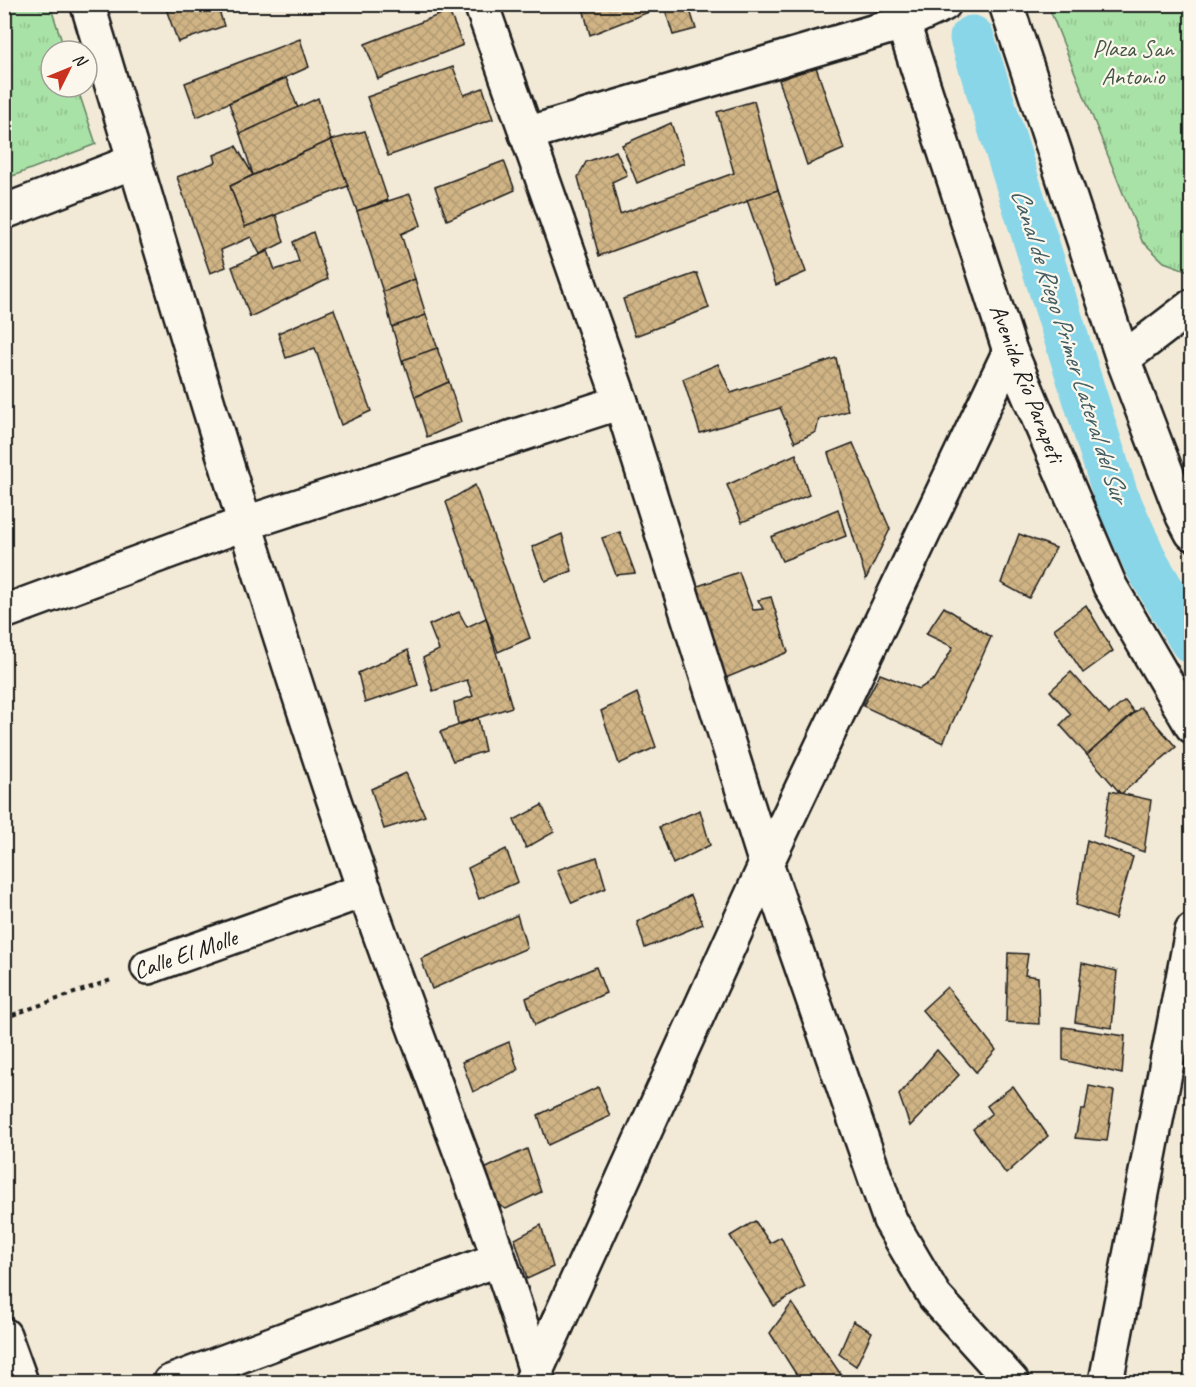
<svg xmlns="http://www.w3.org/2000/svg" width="1196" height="1387" font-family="Caveat,sans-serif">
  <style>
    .grass { fill: url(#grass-tufts); stroke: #627f61; stroke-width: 1.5 }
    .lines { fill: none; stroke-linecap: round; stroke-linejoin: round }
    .canal { stroke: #89d6e8; stroke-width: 45 }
    .building { fill: url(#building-cross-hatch); stroke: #1c1c1c; stroke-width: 1.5 }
    .minor-casing { stroke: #1c1c1c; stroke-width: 38 }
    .secondary-casing { stroke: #1c1c1c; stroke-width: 38 }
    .path { stroke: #1c1c1c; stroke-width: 4; stroke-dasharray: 4.5 4.5; stroke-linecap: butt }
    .minor { stroke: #fbf7ec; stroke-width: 33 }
    .secondary { stroke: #fbf7ec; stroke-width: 33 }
    .labels { text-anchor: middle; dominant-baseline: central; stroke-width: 4.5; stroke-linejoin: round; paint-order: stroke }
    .park-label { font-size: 24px; fill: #465745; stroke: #fbf7ec }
    .street-label { font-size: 24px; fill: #1c1c1c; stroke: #fbf7ec }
    .water-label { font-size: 26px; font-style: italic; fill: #425d63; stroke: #fbf7ec }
  </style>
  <defs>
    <pattern id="grass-tufts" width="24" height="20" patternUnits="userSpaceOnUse" patternTransform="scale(1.5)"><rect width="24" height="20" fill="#a9e2a6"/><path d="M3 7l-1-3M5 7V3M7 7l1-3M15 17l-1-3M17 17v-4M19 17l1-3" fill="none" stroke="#91c18e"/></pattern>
    <pattern id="building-cross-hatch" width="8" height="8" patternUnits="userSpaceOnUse" patternTransform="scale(1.5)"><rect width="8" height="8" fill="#d0b485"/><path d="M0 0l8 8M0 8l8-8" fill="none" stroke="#b29a72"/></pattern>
  </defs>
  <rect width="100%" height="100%" fill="#f2ead7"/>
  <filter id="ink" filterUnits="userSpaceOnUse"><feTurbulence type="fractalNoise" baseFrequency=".0167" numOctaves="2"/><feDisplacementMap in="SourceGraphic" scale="12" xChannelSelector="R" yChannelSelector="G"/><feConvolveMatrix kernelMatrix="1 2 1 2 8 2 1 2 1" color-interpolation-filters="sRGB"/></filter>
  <g filter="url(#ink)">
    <g class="grass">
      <path d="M 5,4 L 50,5 L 65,51 L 51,51 L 51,87 L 77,87 L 96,144 L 5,179 Z"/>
      <path d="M 1048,5 L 1191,5 L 1191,272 L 1164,262 L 1142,241 Z"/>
    </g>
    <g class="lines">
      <path class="canal" d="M 972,38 L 1116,496 L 1147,565 L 1192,641"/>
    </g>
    <g class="building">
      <path d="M 179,4 L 217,4 L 224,26 L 178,42 L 166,9 Z"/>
      <path d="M 582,4 L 688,4 L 696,29 L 673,35 L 664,6 L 590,35 Z"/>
      <path d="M 449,11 L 463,45 L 378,79 L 365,44 Z"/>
      <path d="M 300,39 L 309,67 L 197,117 L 185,83 Z"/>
      <path d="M 453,67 L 464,95 L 483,88 L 493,119 L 388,156 L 367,97 Z"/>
      <path d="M 816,67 L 844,149 L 807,165 L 779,80 Z"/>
      <path d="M 286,78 L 298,108 L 240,134 L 229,103 Z"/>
      <path d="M 318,98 L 331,140 L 253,175 L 240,134 Z"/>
      <path d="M 754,101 L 778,190 L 599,256 L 578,177 L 586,162 L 616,151 L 627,175 L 612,182 L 620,214 L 734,173 L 717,112 Z"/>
      <path d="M 671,123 L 684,163 L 637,183 L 622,145 Z"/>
      <path d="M 365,131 L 388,200 L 357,211 L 331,140 Z"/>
      <path d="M 331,140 L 348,186 L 245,227 L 230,186 Z"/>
      <path d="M 236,146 L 253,175 L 230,186 L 245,227 L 276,215 L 284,242 L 260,254 L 251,237 L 221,250 L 226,267 L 210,273 L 177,177 L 216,162 L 214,155 Z"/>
      <path d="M 504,161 L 515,190 L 447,220 L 435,187 Z"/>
      <path d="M 778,190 L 806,272 L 776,285 L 747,200 Z"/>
      <path d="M 410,194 L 421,225 L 401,234 L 415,279 L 383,292 L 357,211 Z"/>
      <path d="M 313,232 L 328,279 L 250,317 L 232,267 L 268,251 L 275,270 L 299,262 L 293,242 Z"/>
      <path d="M 697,273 L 709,308 L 635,336 L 623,299 Z"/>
      <path d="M 415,279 L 426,315 L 392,327 L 383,292 Z"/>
      <path d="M 334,309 L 371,411 L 341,425 L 315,348 L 286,358 L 278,333 Z"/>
      <path d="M 426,315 L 438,349 L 403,364 L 392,327 Z"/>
      <path d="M 437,348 L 449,382 L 415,397 L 403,360 Z"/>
      <path d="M 836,358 L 848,411 L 819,419 L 816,432 L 795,442 L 780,408 L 700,433 L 683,379 L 718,364 L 731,393 Z"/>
      <path d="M 449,382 L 461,422 L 427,437 L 415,397 Z"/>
      <path d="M 853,443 L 890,529 L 866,579 L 828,453 Z"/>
      <path d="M 796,454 L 809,495 L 742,522 L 727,485 Z"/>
      <path d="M 475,485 L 530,638 L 498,652 L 446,502 Z"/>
      <path d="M 838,509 L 846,536 L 782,561 L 771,537 Z"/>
      <path d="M 620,532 L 635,573 L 616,575 L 602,538 Z"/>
      <path d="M 562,534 L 572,571 L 545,581 L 532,547 Z"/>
      <path d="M 1019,534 L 1056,548 L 1029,598 L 1001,583 Z"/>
      <path d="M 739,572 L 753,610 L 763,609 L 758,600 L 771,597 L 788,652 L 721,680 L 698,586 Z"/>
      <path d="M 1086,605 L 1113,651 L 1083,673 L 1054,629 Z"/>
      <path d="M 944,607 L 991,637 L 943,743 L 863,706 L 880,674 L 919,689 L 935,679 L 953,647 L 926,634 Z"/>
      <path d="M 459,612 L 467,627 L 486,618 L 512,707 L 458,724 L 454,703 L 473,696 L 467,680 L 433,691 L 423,658 L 439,650 L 429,625 Z"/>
      <path d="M 408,650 L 418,685 L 365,703 L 358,673 Z"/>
      <path d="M 1071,672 L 1109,714 L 1125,701 L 1134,712 L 1087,755 L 1060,725 L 1071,714 L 1050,691 Z"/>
      <path d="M 637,693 L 656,747 L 619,764 L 601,711 Z"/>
      <path d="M 1141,707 L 1176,747 L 1121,794 L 1087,755 Z"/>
      <path d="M 478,718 L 485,751 L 453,761 L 440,732 Z"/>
      <path d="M 406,773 L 425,816 L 384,829 L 371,789 Z"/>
      <path d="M 1110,791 L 1151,800 L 1144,852 L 1103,837 Z"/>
      <path d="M 542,805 L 554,832 L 526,848 L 514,820 Z"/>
      <path d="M 700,810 L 710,845 L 673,864 L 659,827 Z"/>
      <path d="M 1087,840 L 1133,857 L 1115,919 L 1076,905 Z"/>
      <path d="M 506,849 L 518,882 L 479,899 L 468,868 Z"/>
      <path d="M 597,857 L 606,888 L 572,903 L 557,870 Z"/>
      <path d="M 691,895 L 703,924 L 645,948 L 637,922 Z"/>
      <path d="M 517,915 L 527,948 L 432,989 L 421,959 Z"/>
      <path d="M 1008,953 L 1028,954 L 1025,975 L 1038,977 L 1039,1024 L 1006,1022 Z"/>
      <path d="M 1082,963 L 1117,971 L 1112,1028 L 1075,1022 Z"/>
      <path d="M 596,967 L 606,993 L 535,1025 L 526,998 Z"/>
      <path d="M 947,987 L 996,1050 L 976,1072 L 922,1010 Z"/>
      <path d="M 1063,1027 L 1125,1036 L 1122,1074 L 1063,1060 Z"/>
      <path d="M 509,1042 L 518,1070 L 473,1092 L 462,1062 Z"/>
      <path d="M 937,1050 L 959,1075 L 910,1126 L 899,1095 Z"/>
      <path d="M 1013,1086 L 1048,1136 L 1006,1174 L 973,1129 L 992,1113 L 987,1106 Z"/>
      <path d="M 1089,1086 L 1114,1091 L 1107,1141 L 1075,1138 L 1081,1110 L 1085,1110 Z"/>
      <path d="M 598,1087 L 610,1116 L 548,1145 L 538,1115 Z"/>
      <path d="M 527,1149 L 541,1192 L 506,1209 L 491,1201 L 480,1171 Z"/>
      <path d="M 755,1221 L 770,1243 L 781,1237 L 805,1287 L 774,1306 L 730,1236 Z"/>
      <path d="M 541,1225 L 553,1267 L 527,1279 L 515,1239 Z"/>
      <path d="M 792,1303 L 846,1382 L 801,1382 L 770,1333 Z"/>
      <path d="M 853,1321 L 872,1332 L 856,1366 L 839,1354 Z"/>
    </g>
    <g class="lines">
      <g class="minor-casing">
        <g id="minor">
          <path d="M 93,4 L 89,9 C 178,304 264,599 364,889 C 421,1054 489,1215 539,1382"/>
          <path d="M 481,4 L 621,402 L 766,864 L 890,1220 L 935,1297 L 1012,1382"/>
          <path d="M 526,134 L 903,23"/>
          <path d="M 4,212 L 135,161"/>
          <path d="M 1123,359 L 1192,306"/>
          <path d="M 4,612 L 243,524 L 621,402"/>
          <path d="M 148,967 L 365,890"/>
          <path d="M 4,1335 L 21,1382"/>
          <path d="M 170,1382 L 499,1259"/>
          <path d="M 531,1382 L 766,864 L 1010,351"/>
          <path d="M 1106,1382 L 1192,931"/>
        </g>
      </g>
      <g class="secondary-casing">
        <g id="secondary">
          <path d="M 944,4 L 903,23 L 1010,351 L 1110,586 L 1192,726"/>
          <path d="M 1006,4 L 1123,359 L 1183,516 L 1192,533"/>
        </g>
      </g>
      <path class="path" d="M 4,1018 L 114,979"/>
      <use href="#minor" class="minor"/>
      <use href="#secondary" class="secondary"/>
    </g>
  </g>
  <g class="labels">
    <g class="park-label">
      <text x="1133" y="48">Plaza San<tspan x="1133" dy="28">Antonio</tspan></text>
    </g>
    <g class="street-label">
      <text transform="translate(1027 383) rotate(69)">Avenida Río Parapeti</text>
      <text transform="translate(185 954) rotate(-19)">Calle El Molle</text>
    </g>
    <g class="water-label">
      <text transform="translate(1070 345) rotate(72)">Canal de Riego Primer Lateral del Sur</text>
    </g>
  </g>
  <rect width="1196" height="1387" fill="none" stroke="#fbf7ec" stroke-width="24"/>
  <rect x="12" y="12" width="1172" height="1363" fill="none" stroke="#1c1c1c" stroke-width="2" filter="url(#ink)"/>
  <g transform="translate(69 69) rotate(47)"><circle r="28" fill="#fbf7ec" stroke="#a29f99" stroke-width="1.5"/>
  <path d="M0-4.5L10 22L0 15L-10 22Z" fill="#c8321e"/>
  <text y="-9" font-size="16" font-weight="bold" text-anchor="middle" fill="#1c1c1c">N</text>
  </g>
</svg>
